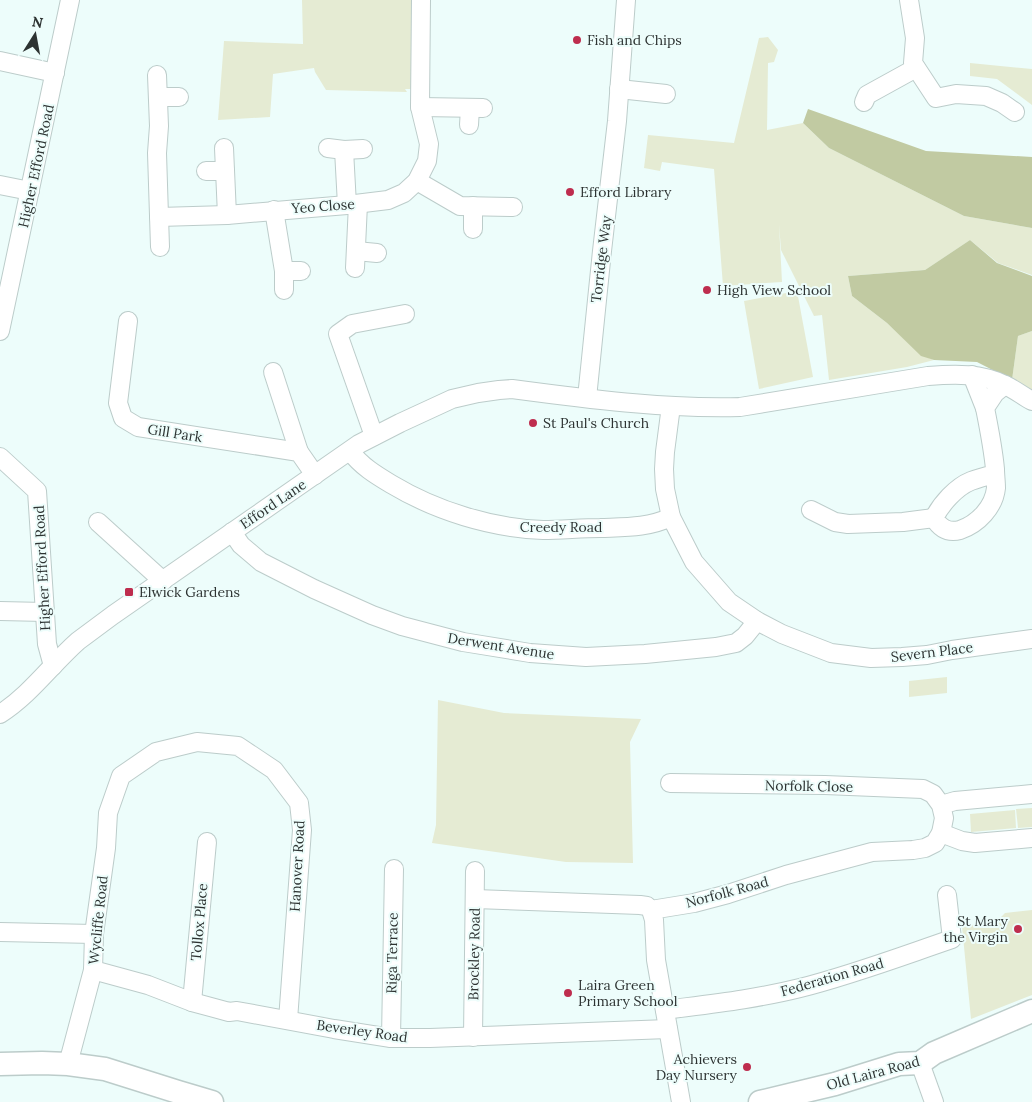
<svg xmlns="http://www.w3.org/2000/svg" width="1032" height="1102" font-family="Lora,serif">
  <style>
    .green { fill: #e5ebd3 }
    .forest { fill: #c1caa2 }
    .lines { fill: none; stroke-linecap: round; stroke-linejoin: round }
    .minor-casing { stroke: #bcccca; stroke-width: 20 }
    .major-casing { stroke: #bcccca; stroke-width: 25 }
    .minor { stroke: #fff; stroke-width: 18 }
    .major { stroke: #fff; stroke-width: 22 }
    .poi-dot { fill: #be2d4e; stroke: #edfdfb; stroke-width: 2 }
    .labels { text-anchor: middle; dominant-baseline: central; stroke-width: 4; stroke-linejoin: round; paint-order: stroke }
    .poi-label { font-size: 14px; fill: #2d3332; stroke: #edfdfb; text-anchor: start }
    .street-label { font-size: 14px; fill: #2d3332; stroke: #edfdfb }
  </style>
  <rect width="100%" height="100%" fill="#edfdfb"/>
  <g class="green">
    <path d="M 302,0 L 414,0 L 414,89 L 405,89 L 407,92 L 326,90 L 315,72 L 314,68 L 273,74 L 270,117 L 218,120 L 224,41 L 303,44 Z"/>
    <path d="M 768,37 L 778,50 L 774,62 L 768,63 L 767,130 L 803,123 L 829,148 L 964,216 L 1032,228 L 1032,275 L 998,263 L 970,240 L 925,270 L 848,276 L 852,296 L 887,323 L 921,355 L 934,360 L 907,367 L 829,380 L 822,315 L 814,316 L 781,250 L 779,224 L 782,282 L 723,286 L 714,169 L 662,162 L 660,171 L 644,168 L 648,135 L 734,143 L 759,38 Z"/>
    <path d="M 970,63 L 1032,69 L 1032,105 L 997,79 L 970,76 Z"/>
    <path d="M 797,291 L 813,377 L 759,389 L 744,301 Z"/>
    <path d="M 1032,331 L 1032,391 L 1012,380 L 1018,336 Z"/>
    <path d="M 947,677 L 947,693 L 909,697 L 909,681 Z"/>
    <path d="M 438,700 L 504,713 L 641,719 L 630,742 L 633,863 L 566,862 L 432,843 L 436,825 Z"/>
    <path d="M 1032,808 L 1032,827 L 1018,828 L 1016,809 Z"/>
    <path d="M 1015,810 L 1016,828 L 971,832 L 970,814 Z"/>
    <path d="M 1032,910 L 1032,995 L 971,1019 L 962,926 L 996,922 L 1005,913 Z"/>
  </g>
  <g class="forest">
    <path d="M 808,109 L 926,151 L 1032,157 L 1032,228 L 964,216 L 829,148 L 803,123 Z"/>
    <path d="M 970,240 L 997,263 L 1032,276 L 1032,331 L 1018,336 L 1012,380 L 977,362 L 934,360 L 921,356 L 887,323 L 852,296 L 848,276 L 925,270 Z"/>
  </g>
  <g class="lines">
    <g class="minor-casing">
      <g id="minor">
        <path d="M 909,0 L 915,38 L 913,63 L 936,98 L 956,94 L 986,96 L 1002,103 L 1015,112"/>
        <path d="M 0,61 L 55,73"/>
        <path d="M 157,75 L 159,126 L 157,153 L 160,247"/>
        <path d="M 619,89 L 666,94"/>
        <path d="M 159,97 L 179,97"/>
        <path d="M 864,102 L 867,95 L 916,68"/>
        <path d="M 420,107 L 483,108"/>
        <path d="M 469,125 L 470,108"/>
        <path d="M 224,148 L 227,215"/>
        <path d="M 328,148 L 344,150 L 363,149"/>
        <path d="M 344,150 L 347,205"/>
        <path d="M 206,171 L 225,171"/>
        <path d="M 417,181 L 460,206 L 513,207"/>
        <path d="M 0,185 L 30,191"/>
        <path d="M 274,210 L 284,271 L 284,290"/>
        <path d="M 159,217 L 227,215 L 347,205 L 388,200 L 404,193 L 417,181 L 427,161 L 429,144 L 420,107 L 421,0"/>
        <path d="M 473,229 L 473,206"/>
        <path d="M 356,251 L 377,253"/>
        <path d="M 355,268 L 358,204"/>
        <path d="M 284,271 L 301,271"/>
        <path d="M 128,321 L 118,403 L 123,418 L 138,427 L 299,452 L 315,475"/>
        <path d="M 0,331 L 70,0"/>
        <path d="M 273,372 L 299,452"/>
        <path d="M 972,375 L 985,408"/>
        <path d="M 587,398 L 602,251 L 609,190 L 617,121 L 626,0"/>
        <path d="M 671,406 L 665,452 L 664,469 L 665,489 L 671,517 L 694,562 L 729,602 L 757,621 L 782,634 L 831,653 L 871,658 L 902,657 L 927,655 L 952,650 L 1032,639"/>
        <path d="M 374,436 L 338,334 L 352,324 L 405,314"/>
        <path d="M 350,451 C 361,466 376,475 391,484 C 436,511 491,528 543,530 C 562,530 581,528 600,528 C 625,527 648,528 671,517"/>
        <path d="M 0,457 L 37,491 L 47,644 L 53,666"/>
        <path d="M 995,474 C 987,476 979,478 971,481 C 956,487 941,504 934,518 C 940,528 948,533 960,530 C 978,524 994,507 996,488 C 996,482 995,475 995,469 C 993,448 989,428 985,408 L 995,393 L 1005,385"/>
        <path d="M 811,510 L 835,522 L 848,524 L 903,522 L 934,518"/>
        <path d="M 98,522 L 163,581"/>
        <path d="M 232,532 L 241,545 L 261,562 L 314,589 L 372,615 L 402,626 L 463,642 L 530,653 L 586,657 L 645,654 L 716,647 L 736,643 L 745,636 L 757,621"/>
        <path d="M 0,611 L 45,612"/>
        <path d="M 0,714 C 30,695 51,665 78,641 L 113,615 L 359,444 L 400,423 L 452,399 L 478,393 L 499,390 L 512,389 C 587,399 664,409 740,407 L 928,376 C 955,374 981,373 1005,385 C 1014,389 1023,396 1032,401"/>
        <path d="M 941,805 L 955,801 L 1032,794"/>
        <path d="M 941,833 L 962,841 L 975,843 L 1032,838"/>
        <path d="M 475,899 L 640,905 L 647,906 L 651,910 L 694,903 L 728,894 L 786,875 L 872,852 L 913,850 L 925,848 L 935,843 L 941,833 L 944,818 L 941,805 L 933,794 L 923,789 L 825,785 L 670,783"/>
        <path d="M 651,910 L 654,920 L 656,960 L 681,1102"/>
        <path d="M 0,932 L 94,934"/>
        <path d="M 93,970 L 148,985 L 192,1002 L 229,1012 L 237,1011 L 334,1029 L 391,1038 L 430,1038 L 668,1029"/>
        <path d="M 192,1002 L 207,842"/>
        <path d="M 665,1010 C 710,1004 756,999 800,988 C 852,975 902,956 952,939 L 947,895"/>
        <path d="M 473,1037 L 475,871"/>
        <path d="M 391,1038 L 394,869"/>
        <path d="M 920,1063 L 934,1102"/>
        <path d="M 68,1064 L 93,970 L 94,934 L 106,848 L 108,813 L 121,776 L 156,752 L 197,742 L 238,746 L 274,770 L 299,803 L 302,830 L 288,1020"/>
      </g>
    </g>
    <g class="major-casing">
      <g id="major">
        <path d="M 0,1064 L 42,1063 L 68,1064 L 105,1069 L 178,1092 L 212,1102"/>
        <path d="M 760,1102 L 835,1084 L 899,1064 L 920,1063 L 934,1053 L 1032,1011"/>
      </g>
    </g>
    <use href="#minor" class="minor"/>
    <use href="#major" class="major"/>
  </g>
  <g class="poi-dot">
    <circle cx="577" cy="40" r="5"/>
    <circle cx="570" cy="192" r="5"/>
    <circle cx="707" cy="290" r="5"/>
    <circle cx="533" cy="423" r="5"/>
    <rect x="124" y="587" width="10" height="10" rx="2.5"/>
    <circle cx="1018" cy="929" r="5"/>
    <circle cx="568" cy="993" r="5"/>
    <circle cx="747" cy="1067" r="5"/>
  </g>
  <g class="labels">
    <g class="poi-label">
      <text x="587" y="40">Fish and Chips</text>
      <text x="580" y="192">Efford Library</text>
      <text x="717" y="290">High View School</text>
      <text x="543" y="423">St Paul's Church</text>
      <text x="139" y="592">Elwick Gardens</text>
      <text x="1008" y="921" text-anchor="end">St Mary<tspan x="1008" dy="16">the Virgin</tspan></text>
      <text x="578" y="985">Laira Green<tspan x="578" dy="16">Primary School</tspan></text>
      <text x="737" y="1059" text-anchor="end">Achievers<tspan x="737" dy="16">Day Nursery</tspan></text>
    </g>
    <g class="street-label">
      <text transform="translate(36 166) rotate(-78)">Higher Efford Road</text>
      <text transform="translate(323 206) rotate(-4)">Yeo Close</text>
      <text transform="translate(601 259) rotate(-83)">Torridge Way</text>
      <text transform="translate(175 433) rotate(9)">Gill Park</text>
      <text transform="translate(273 504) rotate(-34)">Efford Lane</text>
      <text x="561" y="527">Creedy Road</text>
      <text transform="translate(42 568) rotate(-93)">Higher Efford Road</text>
      <text transform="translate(501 646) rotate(9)">Derwent Avenue</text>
      <text transform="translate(932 652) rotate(-7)">Severn Place</text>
      <text transform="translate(809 786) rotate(1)">Norfolk Close</text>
      <text transform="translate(297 866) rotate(-87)">Hanover Road</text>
      <text transform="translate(727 892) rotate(-15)">Norfolk Road</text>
      <text transform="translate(98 920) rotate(-84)">Wycliffe Road</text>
      <text transform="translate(199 922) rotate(-85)">Tollox Place</text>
      <text transform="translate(392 953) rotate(-89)">Riga Terrace</text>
      <text transform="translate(474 954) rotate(-89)">Brockley Road</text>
      <text transform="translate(832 977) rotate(-16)">Federation Road</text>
      <text transform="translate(362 1031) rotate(8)">Beverley Road</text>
      <text transform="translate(873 1073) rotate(-15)">Old Laira Road</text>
    </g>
  </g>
  <g transform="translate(35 35) rotate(11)" stroke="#edfdfb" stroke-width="4" paint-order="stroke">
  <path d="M0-4L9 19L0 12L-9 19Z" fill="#2d3332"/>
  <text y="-8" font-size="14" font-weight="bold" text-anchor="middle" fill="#2d3332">N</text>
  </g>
</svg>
